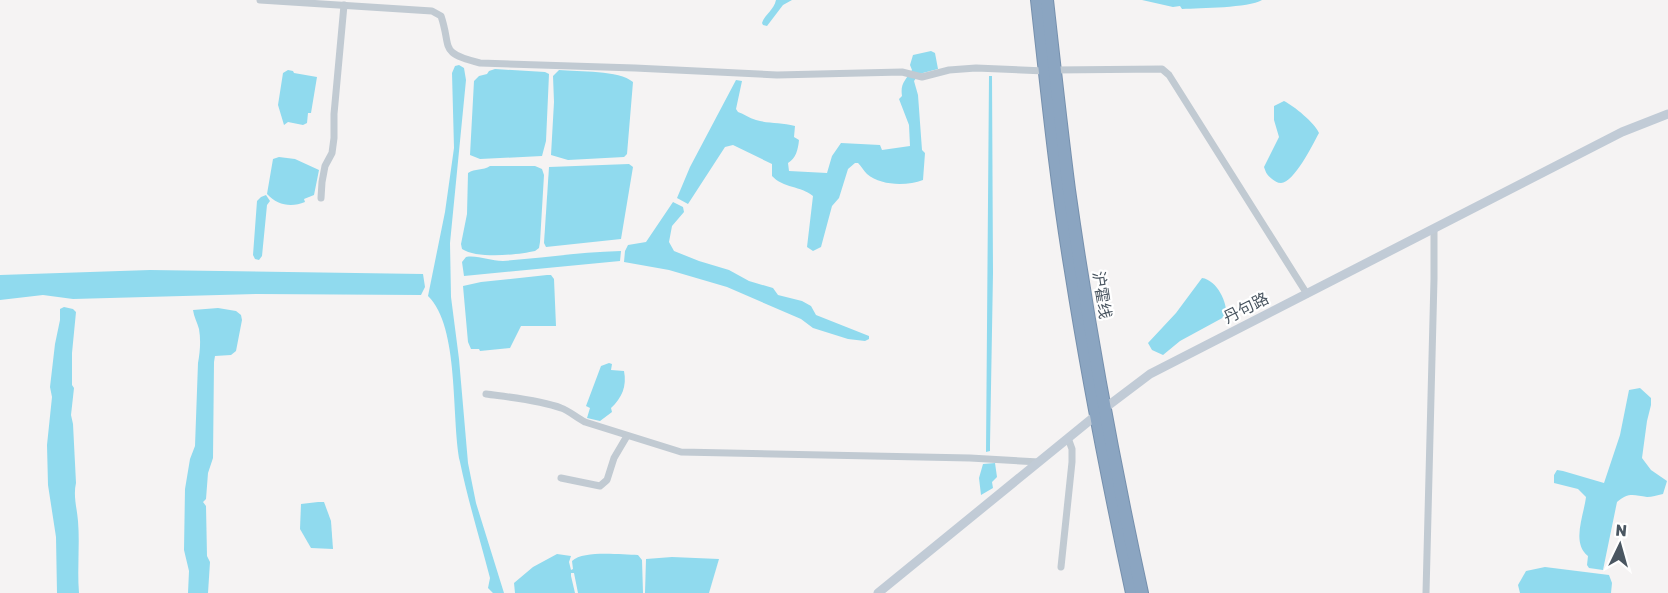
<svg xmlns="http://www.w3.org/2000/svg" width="1668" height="593" font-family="Rubik,'Noto Sans SC',sans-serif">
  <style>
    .water { fill: #90daee }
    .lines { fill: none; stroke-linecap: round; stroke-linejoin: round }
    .highway-casing { stroke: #7690ad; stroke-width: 14 }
    .street { stroke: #c1cad2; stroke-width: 7 }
    .secondary { stroke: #c1cbd6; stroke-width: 9 }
    .highway { stroke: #8ba5c1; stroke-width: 12 }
    .labels { text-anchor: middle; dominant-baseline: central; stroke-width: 4.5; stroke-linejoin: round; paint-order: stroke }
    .street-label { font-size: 16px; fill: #4a5661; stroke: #fff }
  </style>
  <rect width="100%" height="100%" fill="#f5f3f3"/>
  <g class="water">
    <path d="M 776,0 L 792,0 L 783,5 L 767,26 L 763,25 L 762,23 C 765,14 774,10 776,0 Z"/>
    <path d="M 1142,0 L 1262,0 C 1248,8 1201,8 1182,9 L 1180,6 L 1173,7 Z"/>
    <path d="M 931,51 L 935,53 L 938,69 L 919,74 L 914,81 L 918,95 L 922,150 L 925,153 L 923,180 C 907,186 881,186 867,174 C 864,171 861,166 858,163 L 855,163 L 848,169 L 839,198 L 832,206 L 821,247 L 813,251 L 807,247 L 813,196 C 801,186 783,188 772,176 L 772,164 L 733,145 L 725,147 L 688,204 L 677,198 L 690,167 L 736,80 L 742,81 L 736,109 L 738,112 C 744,114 749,118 756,120 C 769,124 781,122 795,126 L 794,137 L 799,140 C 798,150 796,158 788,163 L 789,171 L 827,173 L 832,156 L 841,143 L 880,145 L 882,150 L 910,146 L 909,125 L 899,99 L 902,96 C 900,83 906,80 912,70 L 910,65 L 913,55 Z"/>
    <path d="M 459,65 L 464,68 L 466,80 L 450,243 L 451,297 L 459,359 L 468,463 L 476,503 L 504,593 L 493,593 L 488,588 L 490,578 C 480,539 468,501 460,462 C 451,418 460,327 428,296 L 445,212 L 454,148 L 452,73 L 455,66 Z"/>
    <path d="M 495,69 L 545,72 L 549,74 L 546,141 L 542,156 L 480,159 L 470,155 L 474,81 L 479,76 L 487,74 L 489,71 Z"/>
    <path d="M 288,70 L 293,71 L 294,73 L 317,77 L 311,113 L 308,113 L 307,123 L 303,125 L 288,122 L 284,125 L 278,105 L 283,73 Z"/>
    <path d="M 559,70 C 579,72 619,70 633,82 L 627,154 L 624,157 L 568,160 L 551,155 L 554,102 L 553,76 Z"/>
    <path d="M 989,76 L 992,76 L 993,273 L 990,445 L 990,451 L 986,452 Z"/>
    <path d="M 1284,101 C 1294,106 1315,123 1319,133 C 1313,144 1294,183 1281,183 C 1277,183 1275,181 1272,179 C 1267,175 1266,173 1264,167 L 1279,137 L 1274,120 L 1274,106 Z"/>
    <path d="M 279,157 L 295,159 L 319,170 L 314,195 L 304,199 L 305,202 C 291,208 277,205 267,194 L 273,159 Z"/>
    <path d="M 629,164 L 633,167 L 621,239 L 546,247 L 544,243 L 549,167 Z"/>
    <path d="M 490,166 L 535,166 L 542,169 L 544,175 L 540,242 L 539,248 L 535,251 C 517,255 477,259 462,249 L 461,244 L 467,214 L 468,173 C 475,168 483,171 490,166 Z"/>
    <path d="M 266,195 L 270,201 L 267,205 L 262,256 L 259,260 L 255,259 L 253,255 L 257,201 L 261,197 Z"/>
    <path d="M 673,202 L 683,207 L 684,212 L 672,226 L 669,242 L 674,251 L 699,261 L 729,270 L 749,281 L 773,288 L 778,295 L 802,301 L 811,306 L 816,315 L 869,336 L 869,339 L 865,341 L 848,339 L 813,328 L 801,319 L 727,287 L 669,270 L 624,262 L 625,251 L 628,245 L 646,242 Z"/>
    <path d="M 621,251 L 620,261 L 464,276 L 462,262 L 466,257 C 478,255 490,261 503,261 C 542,258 581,252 621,251 Z"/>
    <path d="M 150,270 L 423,274 L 425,287 L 421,295 L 256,294 L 73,299 L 43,295 L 0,300 L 0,275 Z"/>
    <path d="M 547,275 L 551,275 L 554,279 L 556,326 L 521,326 L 510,348 L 480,351 L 479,349 L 471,349 L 468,342 L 463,286 L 481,282 Z"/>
    <path d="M 1202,278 C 1217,280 1228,303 1226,316 L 1180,341 L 1163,355 L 1152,350 L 1148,343 L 1176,313 Z"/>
    <path d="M 64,307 L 73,309 L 76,312 L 72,353 L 72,385 L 74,388 L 71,415 L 73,424 L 76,483 C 73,496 77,508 78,521 C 80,545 77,569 79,593 L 57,593 L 56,537 L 48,485 L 47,445 L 52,397 L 50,387 L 55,344 L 60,320 L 60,309 Z"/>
    <path d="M 218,308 L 236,311 L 241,315 L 242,320 L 236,351 L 231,355 L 215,356 L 214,362 L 213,458 L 208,473 L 206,499 L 203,502 L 206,506 L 207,556 L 210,562 L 208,593 L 188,593 L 189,571 L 184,550 L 185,489 L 190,459 L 195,446 L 198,363 C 200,352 201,340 199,329 C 197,322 194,317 193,310 Z"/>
    <path d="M 609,363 L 612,364 L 611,370 L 624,371 C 627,386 622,398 611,408 L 612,412 L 600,421 L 587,418 L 590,408 L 586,406 L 601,366 Z"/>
    <path d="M 1640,388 L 1651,398 L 1651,405 L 1647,421 L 1642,458 L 1651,470 L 1667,481 L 1663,494 C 1657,495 1652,497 1647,497 C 1634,495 1628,492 1617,502 L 1603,570 L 1589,568 L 1587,565 L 1588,556 C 1571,543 1584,515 1586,497 L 1578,489 L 1554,483 L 1554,475 L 1557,470 L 1563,471 L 1604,483 L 1620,435 L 1629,390 Z"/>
    <path d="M 995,463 L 997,477 L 992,482 L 993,488 L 981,495 L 979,478 L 983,464 Z"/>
    <path d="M 318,502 L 324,502 L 331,521 L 333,549 L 311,548 L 300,529 L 301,504 Z"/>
    <path d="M 557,554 L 571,556 L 569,562 L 571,570 L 573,569 L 572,561 C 584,550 621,555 638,555 L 642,560 L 643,593 L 578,593 L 574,573 L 571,573 L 571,576 L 575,593 L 515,593 L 514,583 L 533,567 Z"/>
    <path d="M 672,557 L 719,559 L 709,593 L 645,593 L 646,559 Z"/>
    <path d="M 1545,567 L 1609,575 L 1612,583 L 1611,593 L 1520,593 L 1518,585 L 1526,571 Z"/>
  </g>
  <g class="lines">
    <g class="highway-casing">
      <g id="highway">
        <path d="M 1037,0 C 1047,90 1056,181 1071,271 C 1088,379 1109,486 1132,593"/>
        <path d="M 1047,0 C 1054,63 1061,127 1069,190 C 1088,325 1113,460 1142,593"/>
      </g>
    </g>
    <g class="street">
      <path d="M 260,0 L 432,11 L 441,16 C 452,48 438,53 480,63 L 635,68 L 777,75 L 902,72 L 922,77 L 949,70 L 976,68 L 1045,71"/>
      <path d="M 1055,70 L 1162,69 L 1169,75 L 1307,294"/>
      <path d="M 321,198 L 322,182 L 325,166 L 332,153 L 334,138 L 334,114 L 344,5"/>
      <path d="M 486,394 C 508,397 540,400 561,408 C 568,410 577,418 585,422 L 681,452 L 970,458 L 1039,462"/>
      <path d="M 561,478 L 600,486 L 607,480 L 614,458 L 627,436"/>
      <path d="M 1061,567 L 1072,462 L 1072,449 L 1068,438"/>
      <path d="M 1426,593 L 1434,279 L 1434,229"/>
    </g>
    <path class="secondary" d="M 878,593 L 1105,408 L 1150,374 L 1622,132 L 1668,114"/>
    <use href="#highway" class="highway"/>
  </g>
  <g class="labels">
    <g class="street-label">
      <text transform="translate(1102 295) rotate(81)">沪霍线</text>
      <text transform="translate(1246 308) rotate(-27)">丹句路</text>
    </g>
  </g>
  <g transform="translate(1620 545) rotate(5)" stroke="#ffffff" stroke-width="4.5" paint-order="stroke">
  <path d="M0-4.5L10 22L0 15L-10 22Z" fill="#4a5661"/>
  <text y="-9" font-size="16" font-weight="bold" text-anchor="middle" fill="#4a5661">N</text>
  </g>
</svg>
